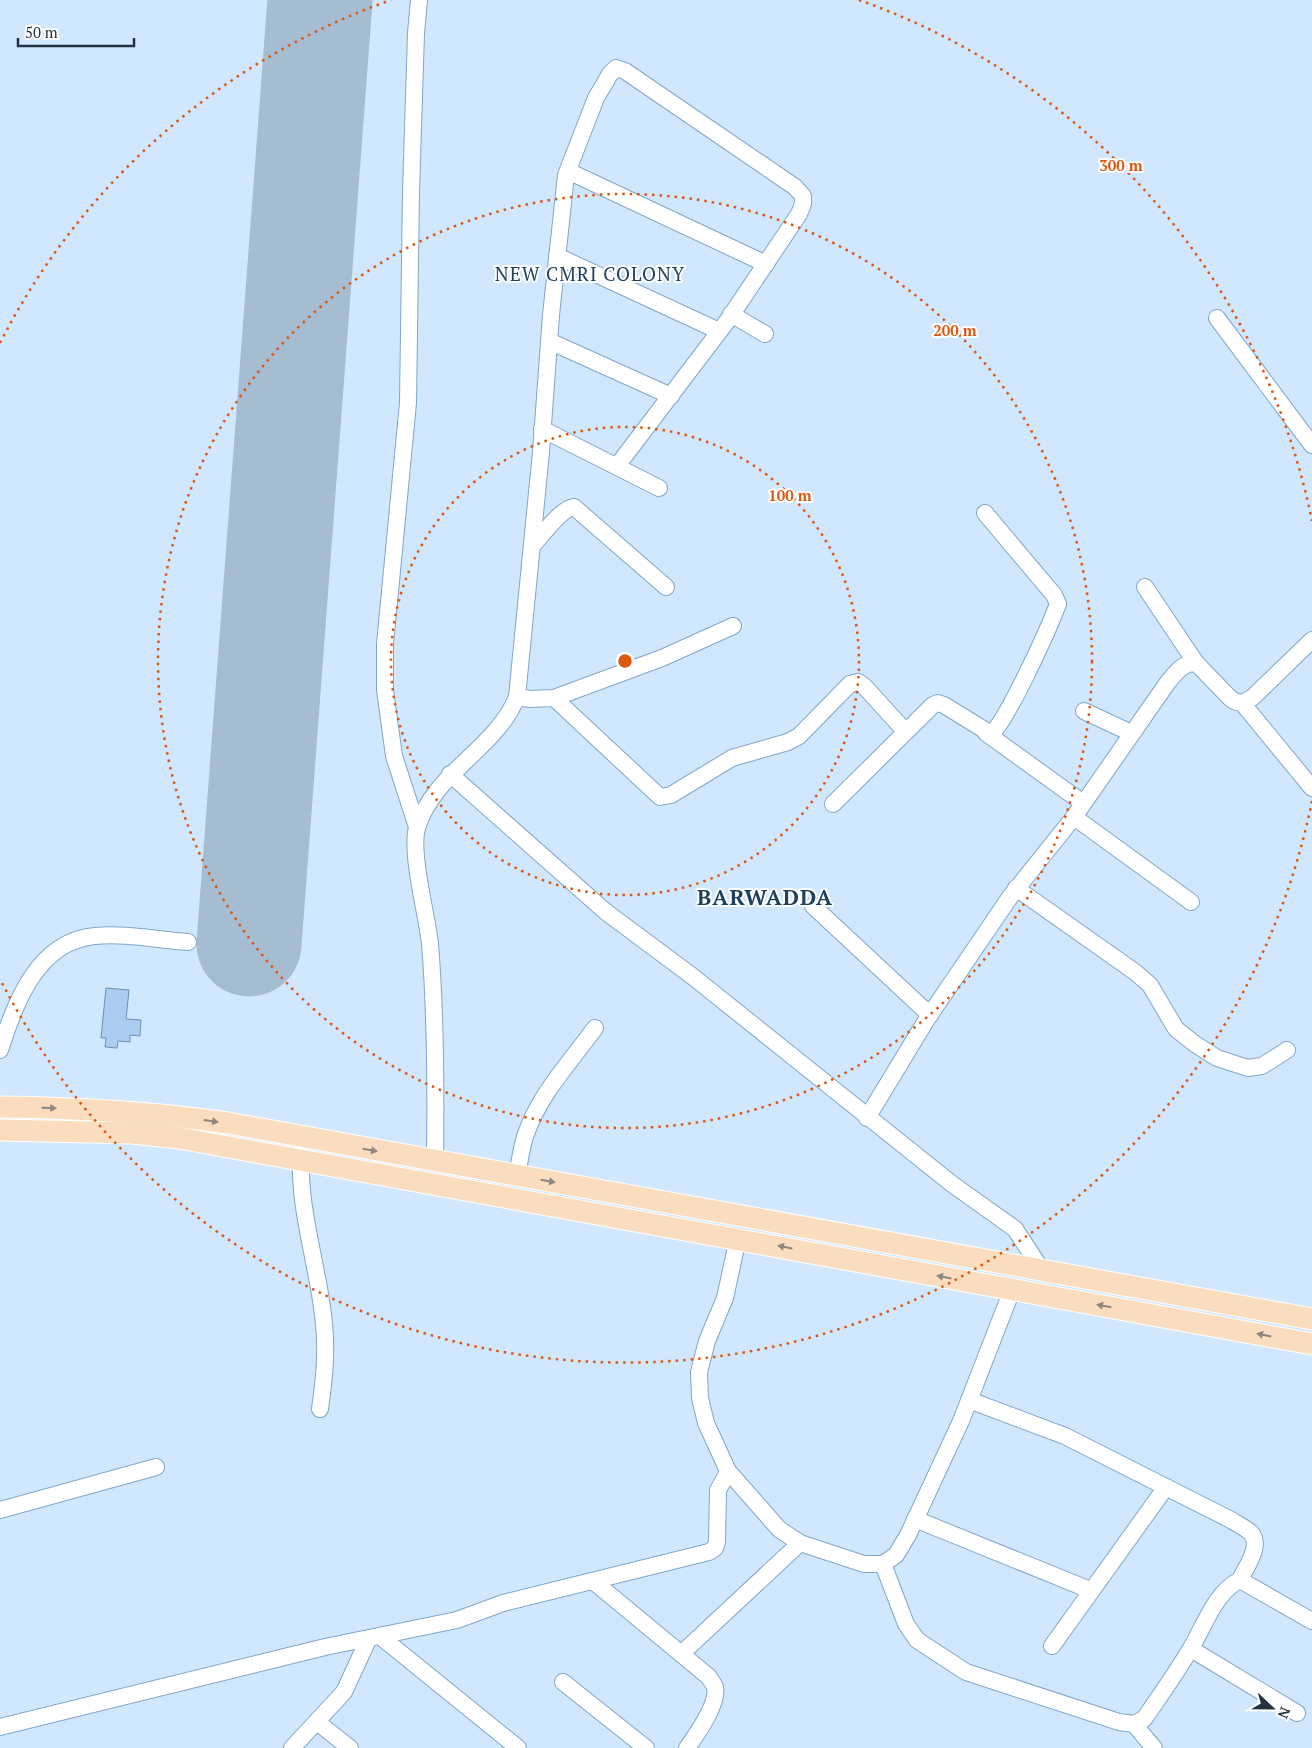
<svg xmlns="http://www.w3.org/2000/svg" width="1312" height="1748" font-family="'PT Serif',serif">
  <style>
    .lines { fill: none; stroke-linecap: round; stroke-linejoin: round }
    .runway { stroke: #a6bcd0; stroke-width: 105 }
    .building { fill: #abcdf0; stroke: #6c90b3 }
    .minor-casing { stroke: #82a6ca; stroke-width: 18 }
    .major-casing { stroke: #fff; stroke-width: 23 }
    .minor { stroke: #fff; stroke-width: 16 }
    .major { stroke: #faddbf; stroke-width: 21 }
    .oneway { fill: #8e8780 }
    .ring { fill: none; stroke: #de570f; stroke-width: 2.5; stroke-dasharray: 2.5 5 }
    .labels { text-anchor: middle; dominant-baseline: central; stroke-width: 4; stroke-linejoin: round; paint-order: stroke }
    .neighbourhood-label { font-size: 19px; letter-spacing: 1px; fill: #1f405f; stroke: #fff }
    .district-label { font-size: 22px; font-weight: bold; letter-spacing: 1px; fill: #1f405f; stroke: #fff }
    .centre { fill: #de570f; stroke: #fff; stroke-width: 2.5 }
    .ring-label { font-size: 15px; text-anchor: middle; font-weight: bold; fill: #de570f; stroke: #fff; stroke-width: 4; stroke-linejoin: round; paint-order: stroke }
  </style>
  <rect width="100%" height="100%" fill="#d0e7fe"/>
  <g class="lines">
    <path class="runway" d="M 249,944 L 320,0"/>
  </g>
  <path class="building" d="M 106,988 L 129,990 L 126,1019 L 141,1020 L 140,1036 L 130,1035 L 130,1042 L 118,1041 L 117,1048 L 105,1047 L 106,1038 L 101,1038 Z"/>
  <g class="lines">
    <g class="minor-casing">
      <g id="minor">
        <path d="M 568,171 L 766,264"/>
        <path d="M 557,256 L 719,331"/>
        <path d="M 731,314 L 765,334"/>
        <path d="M 1217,318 L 1312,445"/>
        <path d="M 549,341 L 671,396"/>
        <path d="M 542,429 L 659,488"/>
        <path d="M 532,546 C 541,537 561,508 574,507 L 666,587"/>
        <path d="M 1145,587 L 1196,663"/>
        <path d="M 517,697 L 530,699 L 554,698 L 662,658 L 733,626"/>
        <path d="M 554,698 L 660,797 L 671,795 L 732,758 L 788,742 L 799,736 L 850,684 L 858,682 L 864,686 L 905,731"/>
        <path d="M 1243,704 L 1312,788"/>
        <path d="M 1084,711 L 1131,733"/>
        <path d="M 986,733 L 1083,803"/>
        <path d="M 450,774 L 606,912 L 692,976 L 952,1184 L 1015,1229 L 1043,1272"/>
        <path d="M 833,804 L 933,705 L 938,703 L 944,705 L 991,734 C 1007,721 1049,628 1058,604 L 1054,595 L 985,513"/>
        <path d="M 1074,817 L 1191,902"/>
        <path d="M 417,827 L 394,756 L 385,690 L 385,644 L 408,403 L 411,192 L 416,33 L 419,0"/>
        <path d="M 1016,888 L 1135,972 L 1150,985 L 1176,1029 L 1195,1044 L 1217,1058 L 1248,1068 L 1262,1066 L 1287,1050"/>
        <path d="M 813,906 L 930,1015"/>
        <path d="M 0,1050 C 15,1004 37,941 95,936 C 125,933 158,940 188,942"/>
        <path d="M 867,1118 L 927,1019 L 1010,897 L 1074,817 L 1168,682 C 1176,673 1183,662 1196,663 L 1231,699 C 1240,705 1244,703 1253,697 L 1312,640"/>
        <path d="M 303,1138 C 293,1196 319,1265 324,1324 C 327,1353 324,1380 320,1409"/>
        <path d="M 435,1161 C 436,1088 436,1017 430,944 C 427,915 410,853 417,828 C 434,772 496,749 517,697 L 541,452 L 551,315 L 566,175 L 596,98 L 610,74 L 616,68 L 625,71 L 795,187 L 803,196 L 803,204 L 799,214 L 728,320 L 617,466"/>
        <path d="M 517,1175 C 520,1162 521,1147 526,1134 C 539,1095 571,1061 595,1028"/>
        <path d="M 738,1238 L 725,1298 L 707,1341 L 699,1372 L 700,1398 L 706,1423 L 728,1471 L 779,1529 L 800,1543 L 864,1564 L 883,1564 L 896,1555 L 908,1535 L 961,1421 L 1012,1290"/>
        <path d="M 969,1400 L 1065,1436 L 1231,1520 C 1237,1524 1246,1528 1251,1533 C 1262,1546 1246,1567 1240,1580"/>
        <path d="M 0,1510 L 156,1467"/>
        <path d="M 915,1519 L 1090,1590"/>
        <path d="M 883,1564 L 906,1624 L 917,1640 L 966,1672 L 1119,1722 L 1134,1724 L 1144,1719 C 1160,1696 1177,1672 1191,1648 C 1205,1625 1215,1592 1240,1580 L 1312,1621"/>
        <path d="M 593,1581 L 709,1677 C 710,1680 714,1684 715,1687 C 719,1704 696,1735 687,1748"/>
        <path d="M 381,1637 L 518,1748"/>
        <path d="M 1052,1646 L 1166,1487"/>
        <path d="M 1191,1649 L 1297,1713"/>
        <path d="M 681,1654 L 800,1543"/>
        <path d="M 563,1682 L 646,1748"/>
        <path d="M 317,1722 L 350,1748"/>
        <path d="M 1134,1724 L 1154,1748"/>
        <path d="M 0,1727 L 325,1647 L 457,1620 L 503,1603 L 709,1552 L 715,1548 L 717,1542 L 718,1490 L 728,1472"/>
        <path d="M 292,1748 L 344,1692 L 368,1640"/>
      </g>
    </g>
    <g class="major-casing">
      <g id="major">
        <path d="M 0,1107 C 77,1108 152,1112 228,1123 L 1312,1319"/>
        <path d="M 0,1130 L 132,1133 L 179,1138 L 1312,1344"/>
      </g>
    </g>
    <use href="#minor" class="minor"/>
    <use href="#major" class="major"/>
  </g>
  <defs><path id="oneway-solid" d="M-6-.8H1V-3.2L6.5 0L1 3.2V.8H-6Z" transform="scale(1.25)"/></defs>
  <g class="oneway">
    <use href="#oneway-solid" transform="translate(49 1108) rotate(1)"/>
    <use href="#oneway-solid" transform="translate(211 1121) rotate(8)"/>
    <use href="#oneway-solid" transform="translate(370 1150) rotate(10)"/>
    <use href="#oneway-solid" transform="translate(548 1181) rotate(10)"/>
    <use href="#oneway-solid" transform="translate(785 1247) rotate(-169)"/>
    <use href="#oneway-solid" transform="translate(944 1277) rotate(-169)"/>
    <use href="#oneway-solid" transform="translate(1104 1306) rotate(-170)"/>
    <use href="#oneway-solid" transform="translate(1264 1335) rotate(-169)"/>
  </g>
  <g class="ring">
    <circle cx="625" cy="661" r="234"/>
    <circle cx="625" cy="661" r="467"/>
    <path d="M1312 801A701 701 0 0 1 0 979M0 343A701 701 0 0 1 391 0M859 0A701 701 0 0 1 1312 521"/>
  </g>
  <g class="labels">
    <g class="neighbourhood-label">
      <text x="590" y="273">NEW CMRI COLONY</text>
    </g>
    <g class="district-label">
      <text x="765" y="896">BARWADDA</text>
    </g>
  </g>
  <circle cx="625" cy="661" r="8" class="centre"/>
  <g class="ring-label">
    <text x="1121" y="171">300 m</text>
    <text x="955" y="336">200 m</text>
    <text x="790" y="501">100 m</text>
  </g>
  <g transform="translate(1272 1708) rotate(112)" stroke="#ffffff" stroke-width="4" paint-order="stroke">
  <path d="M0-4L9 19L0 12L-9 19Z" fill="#233140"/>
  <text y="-8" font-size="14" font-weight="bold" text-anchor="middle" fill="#233140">N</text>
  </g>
  <path d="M18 38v8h116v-8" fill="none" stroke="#233140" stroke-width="2.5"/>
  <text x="25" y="38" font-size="15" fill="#233140" stroke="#ffffff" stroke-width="4" paint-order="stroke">50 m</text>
</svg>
